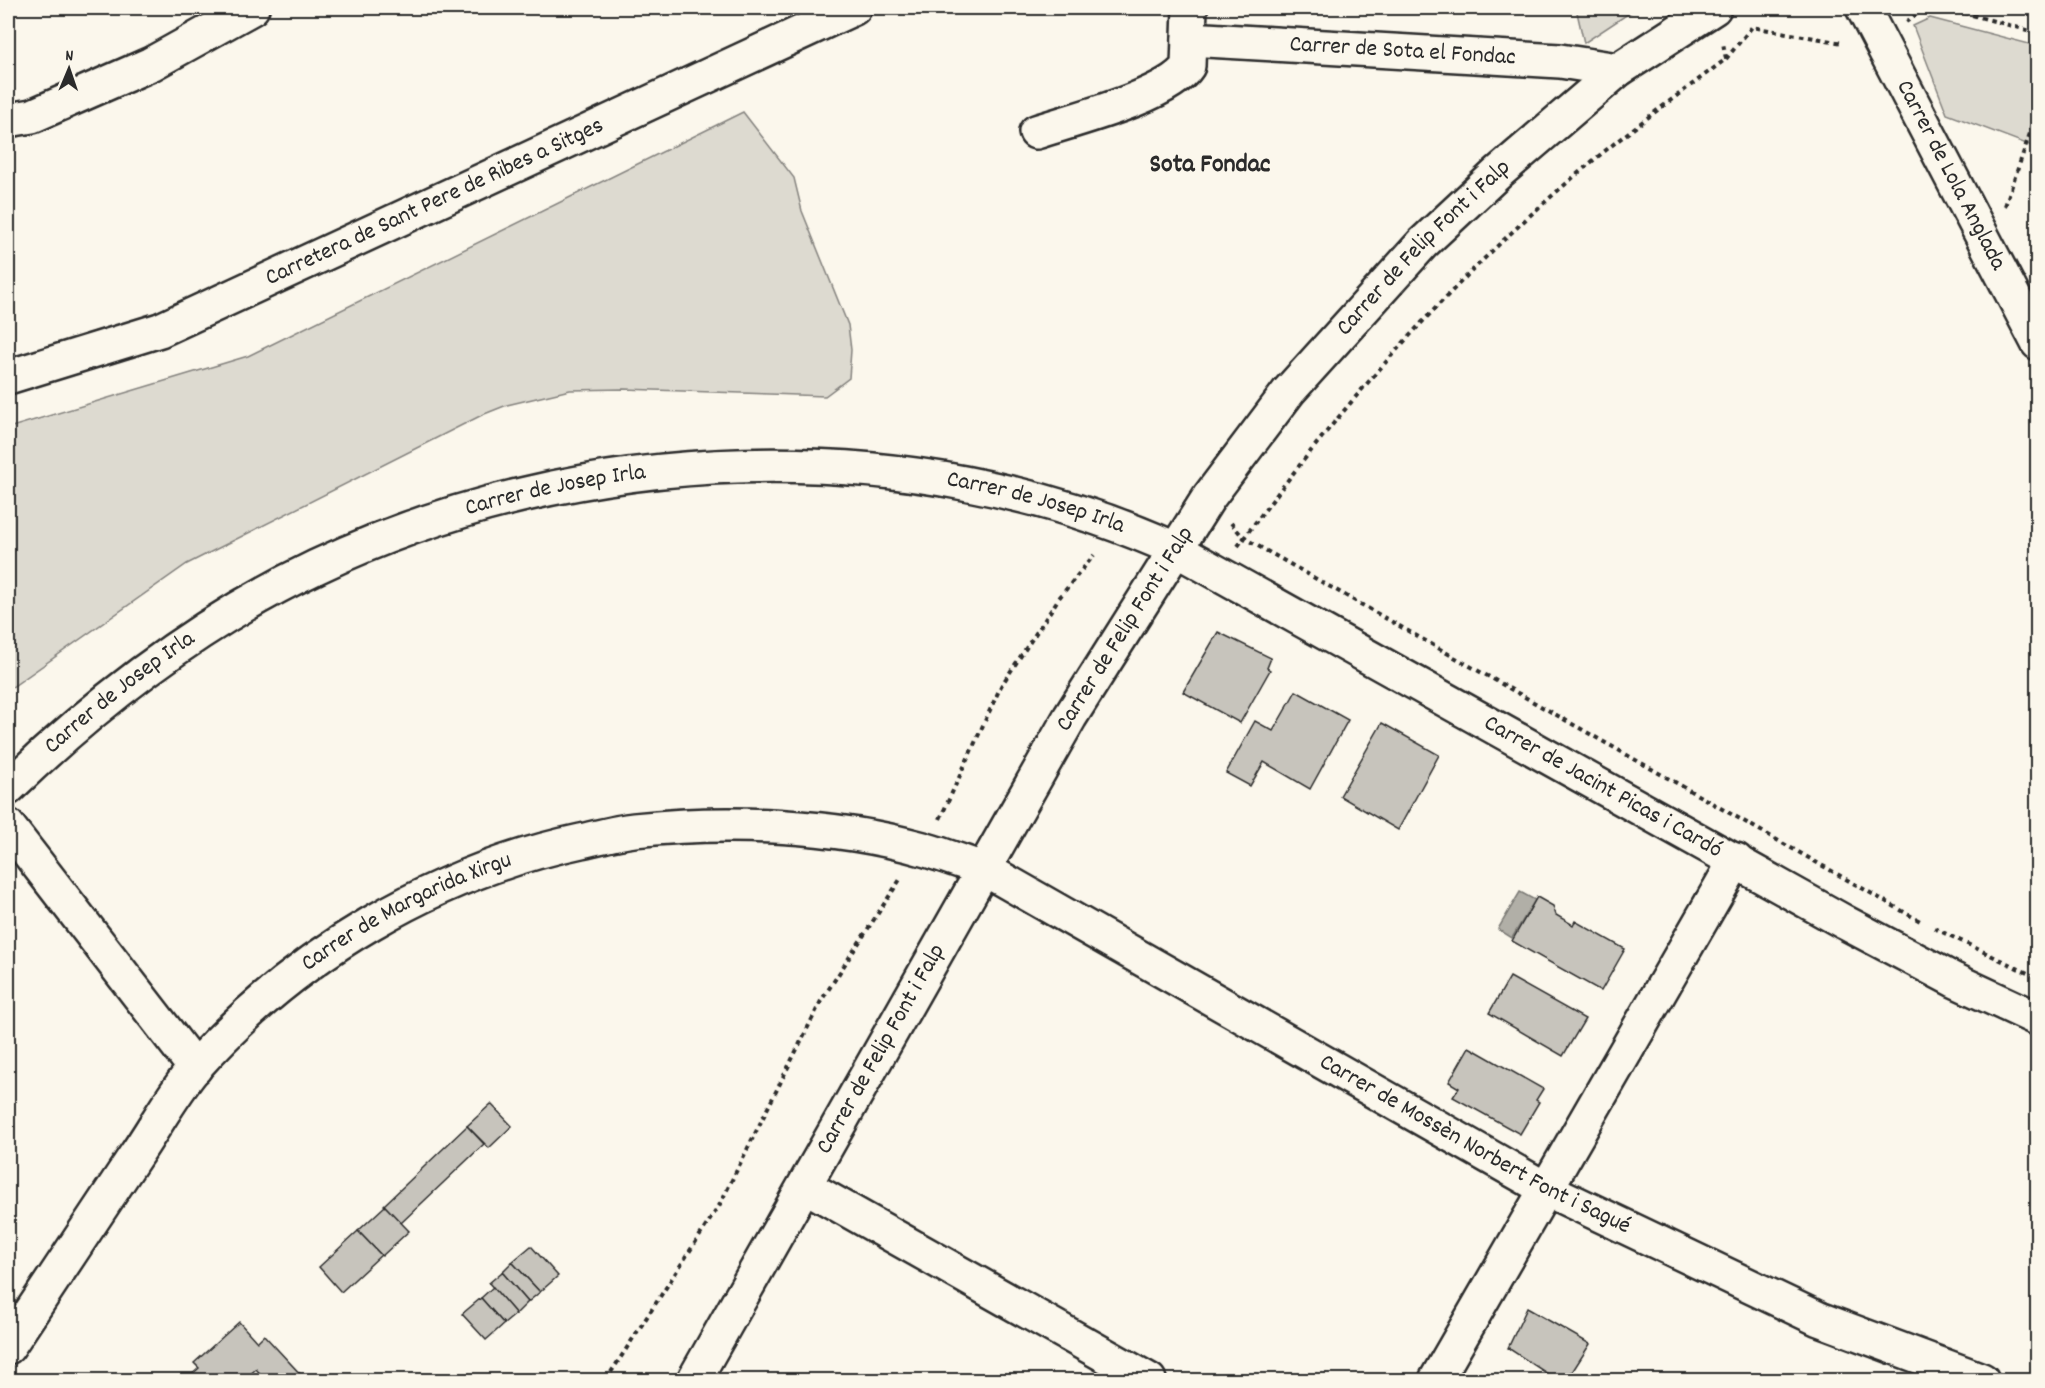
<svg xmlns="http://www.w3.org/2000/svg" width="2045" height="1388" font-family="Dekko,sans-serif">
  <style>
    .green { fill: #dddad0; stroke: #84827e; stroke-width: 1.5 }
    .water { fill: #b1afa7; stroke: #7b7a75; stroke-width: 1.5 }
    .building { fill: #c7c4bc; stroke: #2b2b2b; stroke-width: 1.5 }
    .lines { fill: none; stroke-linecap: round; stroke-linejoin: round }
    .minor-casing { stroke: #2b2b2b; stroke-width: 38 }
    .path { stroke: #2b2b2b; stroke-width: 4; stroke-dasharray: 4.5 4.5; stroke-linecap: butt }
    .minor { stroke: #fbf7ec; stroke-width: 33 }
    .labels { text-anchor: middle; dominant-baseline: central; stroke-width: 5; stroke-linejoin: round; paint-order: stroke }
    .street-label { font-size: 24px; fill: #2b2b2b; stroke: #fbf7ec }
    .neighbourhood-label { font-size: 26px; font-weight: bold; fill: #2b2b2b; stroke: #fbf7ec }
  </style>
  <rect width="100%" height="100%" fill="#fbf7ec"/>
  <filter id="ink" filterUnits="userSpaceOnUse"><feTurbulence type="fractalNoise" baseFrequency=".0167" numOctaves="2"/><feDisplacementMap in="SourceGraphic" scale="12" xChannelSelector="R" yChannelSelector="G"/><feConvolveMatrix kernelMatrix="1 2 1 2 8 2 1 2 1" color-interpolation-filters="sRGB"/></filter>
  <g filter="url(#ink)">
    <g class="green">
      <path d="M 1576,8 L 1637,8 L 1584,43 Z"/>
      <path d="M 1930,18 L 2037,46 L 2037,148 L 1947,114 L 1913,26 Z"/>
      <path d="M 743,112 L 794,178 L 802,211 L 848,325 L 851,350 L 849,378 L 825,396 L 624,389 L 570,390 L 507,405 L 482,415 L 187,564 L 8,690 L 8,428 L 248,356 Z"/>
    </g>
    <path class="water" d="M 1520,892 L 1535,900 L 1512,938 L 1498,929 Z"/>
    <g class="building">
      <path d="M 1218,632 L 1271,658 L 1267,668 L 1270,670 L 1240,723 L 1183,692 Z"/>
      <path d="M 1296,691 L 1348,720 L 1310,789 L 1264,762 L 1250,786 L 1226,773 L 1255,721 L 1273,731 Z"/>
      <path d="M 1382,723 L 1439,755 L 1398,830 L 1340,796 Z"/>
      <path d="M 1537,897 L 1553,906 L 1556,915 L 1573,925 L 1575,921 L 1625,949 L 1601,991 L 1512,941 Z"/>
      <path d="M 1510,977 L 1585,1019 L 1563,1056 L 1489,1013 Z"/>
      <path d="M 1469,1047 L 1543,1089 L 1536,1100 L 1539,1102 L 1520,1134 L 1453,1097 L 1459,1088 L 1449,1082 Z"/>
      <path d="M 491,1104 L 512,1126 L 489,1148 L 467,1126 Z"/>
      <path d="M 467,1126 L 484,1144 L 401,1223 L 384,1205 Z"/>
      <path d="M 385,1206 L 409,1231 L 382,1256 L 358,1231 Z"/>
      <path d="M 358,1231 L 381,1255 L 341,1292 L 319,1267 Z"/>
      <path d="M 531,1246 L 558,1276 L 540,1292 L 512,1262 Z"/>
      <path d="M 512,1262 L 540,1292 L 528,1302 L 502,1272 Z"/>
      <path d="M 502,1272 L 528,1302 L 516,1314 L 489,1283 Z"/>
      <path d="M 493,1287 L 516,1314 L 504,1324 L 481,1298 Z"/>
      <path d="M 481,1298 L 504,1324 L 486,1340 L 462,1314 Z"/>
      <path d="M 1527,1308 L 1590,1344 L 1567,1380 L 1557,1380 L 1508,1348 Z"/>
      <path d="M 239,1322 L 257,1342 L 264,1335 L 303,1377 L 299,1380 L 266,1380 L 256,1369 L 244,1380 L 186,1380 L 199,1368 L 194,1363 Z"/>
    </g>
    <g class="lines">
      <g class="minor-casing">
        <g id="minor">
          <path id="s1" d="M 1863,8 L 2038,343"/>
          <path id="s2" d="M 1189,39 L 1560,61 L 1618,70"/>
          <path d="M 8,120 L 32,116 L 151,64 L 252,8"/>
          <path d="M 1036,132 C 1072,120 1169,96 1188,66 L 1190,8"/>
          <path id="s3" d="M 8,377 L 160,330 L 854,8"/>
          <path id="s4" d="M 8,788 C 100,699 200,622 316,567 C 579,442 908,428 1175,549 L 1846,923 L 1954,980 L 2038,1019"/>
          <path d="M 8,826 L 195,1068"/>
          <path d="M 805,1186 L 1149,1380"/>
          <path id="s5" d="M 8,1347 C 50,1283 93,1220 135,1156 C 155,1127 173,1093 196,1066 C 296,954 435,872 581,841 C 599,837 617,832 634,830 C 725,820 834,824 923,849 C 944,855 965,863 986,870 L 1546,1189 L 1819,1319 L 1982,1380"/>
          <path id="s6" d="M 694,1380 L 1070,717 L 1209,497 L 1289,391 L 1423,243 L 1499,172 L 1618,70 L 1714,8"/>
          <path d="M 1436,1380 L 1736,860"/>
        </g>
      </g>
      <g class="path">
        <path d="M 1946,8 L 2038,33"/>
        <path d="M 1906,22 L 1925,8"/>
        <path d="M 1726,59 L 1752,27 L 1843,43"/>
        <path d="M 2005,206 L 2038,110"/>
        <path d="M 1231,523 L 1244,538 L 1920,921"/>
        <path d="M 1238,546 C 1335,414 1443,289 1568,182 C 1618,138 1673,99 1726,59 L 1723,43"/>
        <path d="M 940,819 L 1001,686 L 1059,598 L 1094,555"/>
        <path d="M 1934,928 L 2038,978"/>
        <path d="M 606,1380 L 719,1206 L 821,1001 L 901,878"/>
      </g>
      <use href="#minor" class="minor"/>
    </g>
  </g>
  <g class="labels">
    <g class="street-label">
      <text stroke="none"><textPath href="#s2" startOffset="214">Carrer de Sota el Fondac</textPath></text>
      <text stroke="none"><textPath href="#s1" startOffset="189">Carrer de Lola Anglada</textPath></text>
      <text stroke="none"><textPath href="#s3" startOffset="462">Carretera de Sant Pere de Ribes a Sitges</textPath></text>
      <text stroke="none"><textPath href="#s6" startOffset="1352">Carrer de Felip Font i Falp</textPath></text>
      <text stroke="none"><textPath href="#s4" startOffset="633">Carrer de Josep Irla</textPath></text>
      <text stroke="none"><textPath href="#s4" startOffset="1119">Carrer de Josep Irla</textPath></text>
      <text stroke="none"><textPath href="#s6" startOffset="866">Carrer de Felip Font i Falp</textPath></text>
      <text stroke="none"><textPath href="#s4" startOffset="147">Carrer de Josep Irla</textPath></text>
      <text stroke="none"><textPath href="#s4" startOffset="1756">Carrer de Jacint Picas i Cardó</textPath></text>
      <text stroke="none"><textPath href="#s5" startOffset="602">Carrer de Margarida Xirgu</textPath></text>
      <text stroke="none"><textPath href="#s6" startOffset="380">Carrer de Felip Font i Falp</textPath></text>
      <text stroke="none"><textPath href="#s5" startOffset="1764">Carrer de Mossèn Norbert Font i Sagué</textPath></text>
    </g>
    <g class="neighbourhood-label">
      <text x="1210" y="165">Sota Fondac</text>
    </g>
  </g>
  <rect width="2045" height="1388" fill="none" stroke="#fbf7ec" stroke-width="30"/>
  <rect x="15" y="15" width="2015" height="1358" fill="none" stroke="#2b2b2b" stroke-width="2" filter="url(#ink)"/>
  <g transform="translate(69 69) rotate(2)" stroke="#fbf7ec" stroke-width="4.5" paint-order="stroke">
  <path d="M0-4.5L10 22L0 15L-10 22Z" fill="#2b2b2b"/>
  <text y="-9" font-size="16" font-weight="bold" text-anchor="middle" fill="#2b2b2b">N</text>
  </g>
</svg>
